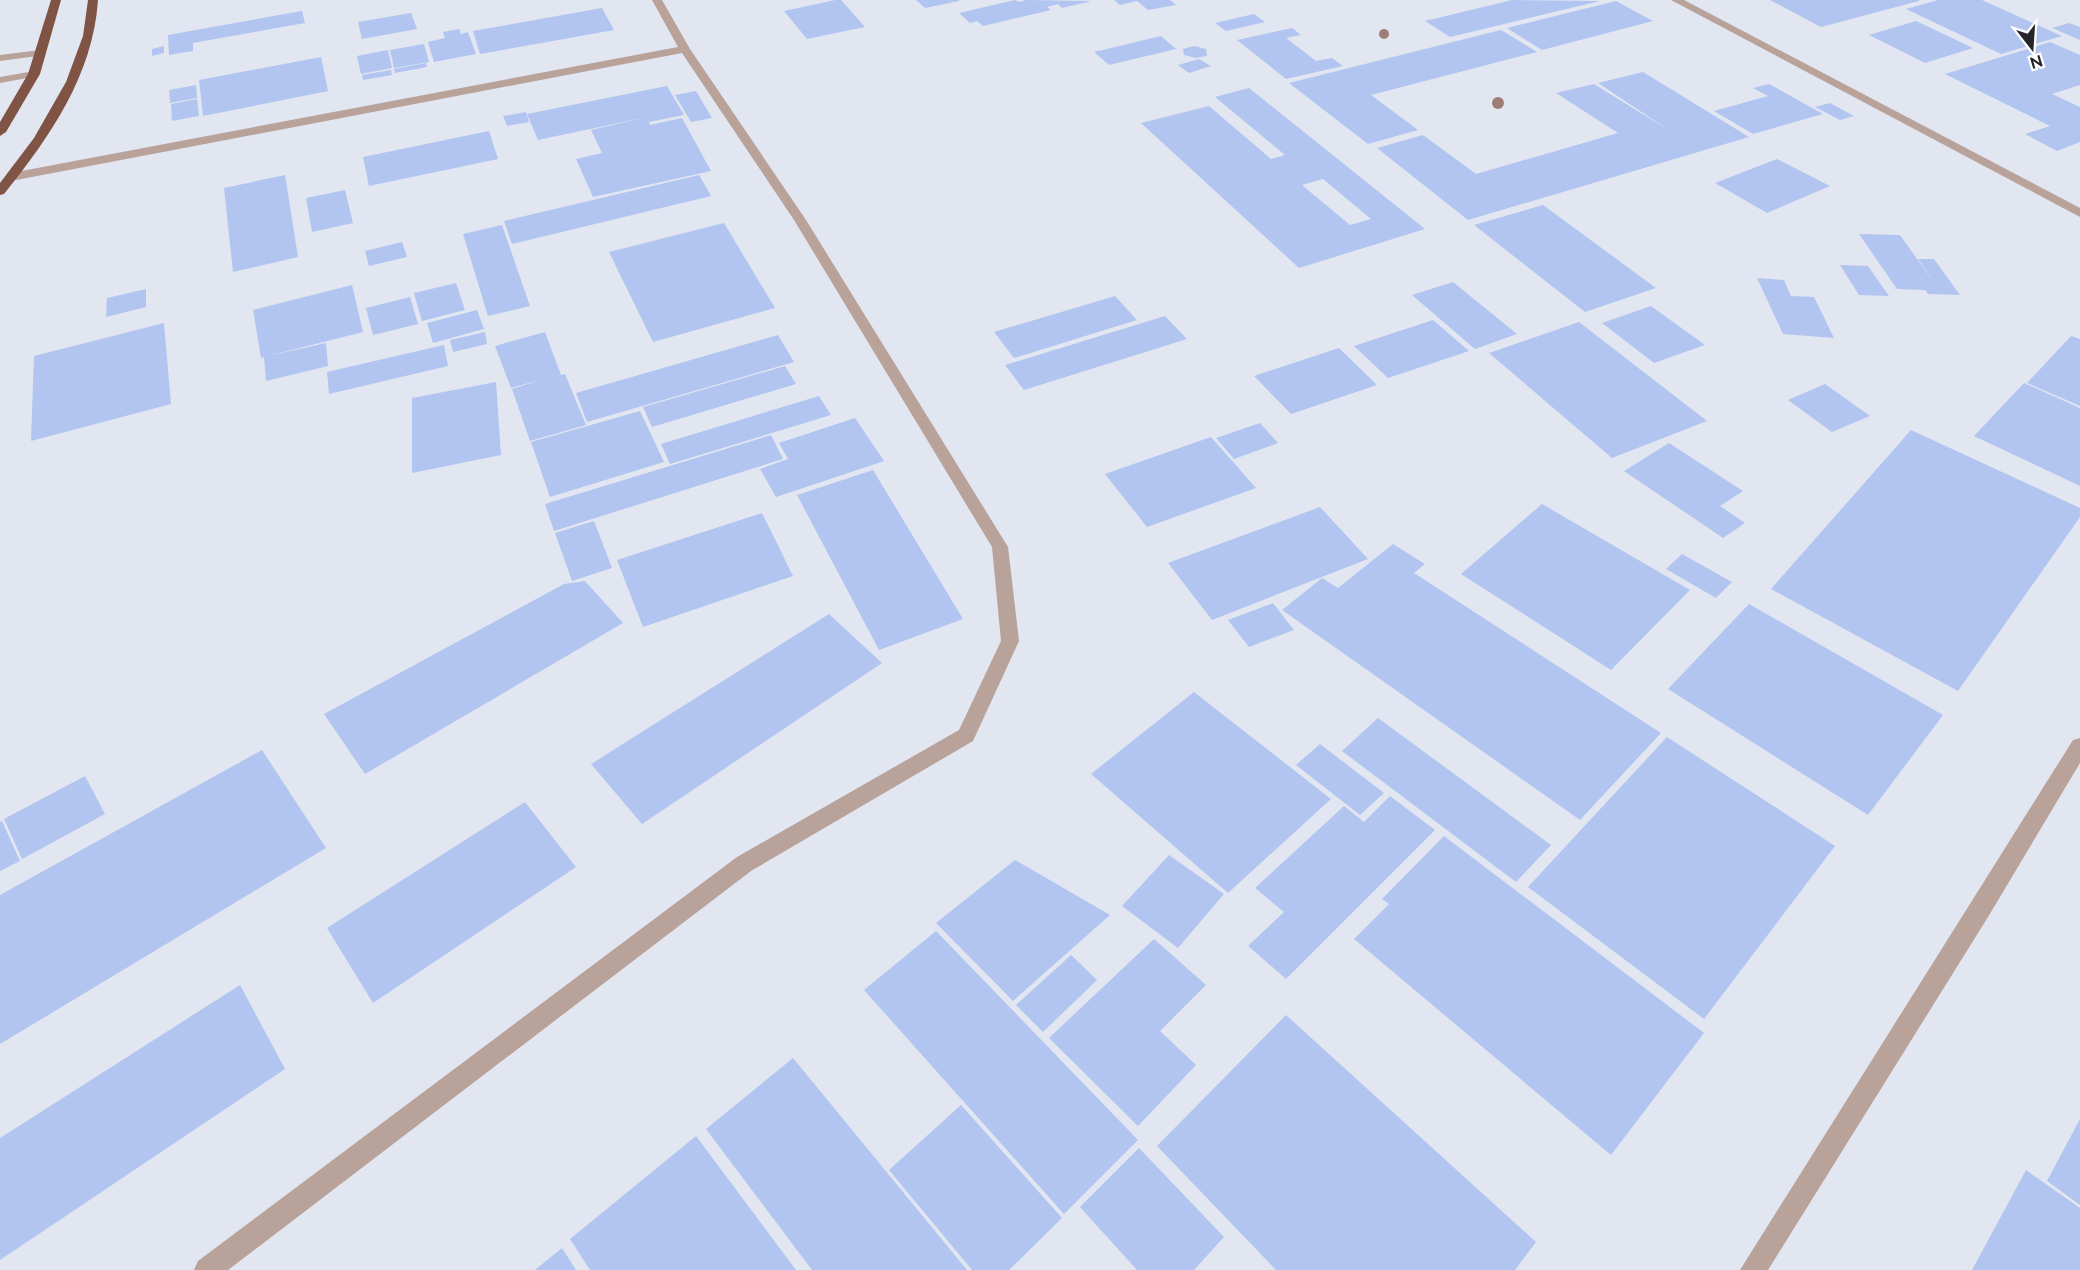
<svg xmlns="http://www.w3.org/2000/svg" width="2080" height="1270" font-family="Raleway,sans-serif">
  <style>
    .building { fill: #b2c5f0; fill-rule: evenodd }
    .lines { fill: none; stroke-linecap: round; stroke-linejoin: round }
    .minor { fill: #b8a29a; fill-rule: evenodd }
    .highway { fill: #805445; fill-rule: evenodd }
    .tree { fill: #9d7e76 }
  </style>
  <rect width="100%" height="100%" fill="#e1e6f1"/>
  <g class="building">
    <path d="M 835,0 L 841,0 L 865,27 L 807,39 L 784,11 Z"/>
    <path d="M 916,0 L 959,0 L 959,1 L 925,8 Z"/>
    <path d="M 1015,0 L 1019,2 L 1026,0 L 1092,1 L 1062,8 L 1058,4 L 1047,7 L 1051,10 L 983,26 L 977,21 L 970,23 L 959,13 Z"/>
    <path d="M 1114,0 L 1170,0 L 1176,5 L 1148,10 L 1137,1 L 1120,5 Z"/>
    <path d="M 1512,0 L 1600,1 L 1450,37 L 1425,21 Z"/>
    <path d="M 1770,0 L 1919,0 L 1919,1 L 1821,27 Z"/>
    <path d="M 1938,0 L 1982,0 L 2062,36 L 2001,54 L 1906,9 Z"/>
    <path d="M 1616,1 L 1653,21 L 1542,50 L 1507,28 Z"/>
    <path d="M 602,8 L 614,30 L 480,54 L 473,31 Z"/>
    <path d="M 302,11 L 305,23 L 193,43 L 193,51 L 169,55 L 168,35 Z"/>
    <path d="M 411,13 L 417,29 L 362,39 L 358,22 Z"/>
    <path d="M 1254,14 L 1265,22 L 1226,31 L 1215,23 Z"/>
    <path d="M 1916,21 L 1973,48 L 1925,63 L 1869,35 Z"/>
    <path d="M 2069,23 L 2080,27 L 2080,40 L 2052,28 Z"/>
    <path d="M 1292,28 L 1301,35 L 1286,38 L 1316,61 L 1332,58 L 1343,66 L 1286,79 L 1237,40 Z"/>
    <path d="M 459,29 L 461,34 L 468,32 L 476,54 L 434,62 L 428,42 L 445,38 L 443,32 Z"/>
    <path d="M 1501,30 L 1537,52 L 1371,95 L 1418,130 L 1368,144 L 1289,83 Z"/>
    <path d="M 1161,36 L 1176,49 L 1109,65 L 1094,52 Z"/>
    <path d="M 2050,42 L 2080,55 L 2080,85 L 2052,94 L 2080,107 L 2080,142 L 2057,151 L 2025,134 L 2050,126 L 1945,74 Z"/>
    <path d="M 424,44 L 429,62 L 394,68 L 390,50 Z"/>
    <path d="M 164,46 L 164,53 L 152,56 L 152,49 Z"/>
    <path d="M 1194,46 L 1206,49 L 1207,56 L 1196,58 L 1184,55 L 1183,49 Z"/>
    <path d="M 388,50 L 392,68 L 361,74 L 357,56 Z"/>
    <path d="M 321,57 L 328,91 L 203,116 L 199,80 Z"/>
    <path d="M 1199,59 L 1211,66 L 1189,73 L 1178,65 Z"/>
    <path d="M 426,63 L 427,67 L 395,73 L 394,69 Z"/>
    <path d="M 391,70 L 392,75 L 363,80 L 362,75 Z"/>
    <path d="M 1643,72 L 1749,137 L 1468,220 L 1377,148 L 1423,135 L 1476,174 L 1618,133 L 1556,93 L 1594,84 L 1670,131 L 1598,83 Z"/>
    <path d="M 1769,84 L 1823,114 L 1753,134 L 1714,111 L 1768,96 L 1753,88 Z"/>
    <path d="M 196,85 L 197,98 L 170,103 L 169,90 Z"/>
    <path d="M 667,86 L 684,115 L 649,122 L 650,125 L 682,118 L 711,171 L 593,197 L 576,159 L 602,153 L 591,130 L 647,117 L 538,140 L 527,114 Z"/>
    <path d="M 1249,88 L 1425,229 L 1299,268 L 1141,123 L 1209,106 L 1271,159 L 1285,155 L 1215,97 ZM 1323,179 L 1371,219 L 1350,225 L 1302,185 Z"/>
    <path d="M 696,91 L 712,118 L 691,122 L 675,95 Z"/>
    <path d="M 197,99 L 199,116 L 172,121 L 171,104 Z"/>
    <path d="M 1830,103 L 1854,116 L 1840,120 L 1815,107 Z"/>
    <path d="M 526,112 L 529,122 L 507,126 L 503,116 Z"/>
    <path d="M 489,131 L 498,159 L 369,186 L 363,157 Z"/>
    <path d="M 1777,159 L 1830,186 L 1767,213 L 1715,183 Z"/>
    <path d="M 285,175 L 298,257 L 233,272 L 224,188 Z"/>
    <path d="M 699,175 L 711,196 L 512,244 L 504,221 Z"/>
    <path d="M 345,190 L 353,223 L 312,232 L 306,198 Z"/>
    <path d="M 1543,205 L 1656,288 L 1585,312 L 1474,225 Z"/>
    <path d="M 724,223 L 775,308 L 653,342 L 609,252 Z"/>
    <path d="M 502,225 L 530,306 L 488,316 L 463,234 Z"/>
    <path d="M 1859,234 L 1900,235 L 1937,287 L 1918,259 L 1934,259 L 1960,295 L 1928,294 L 1925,290 L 1897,289 Z"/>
    <path d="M 402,242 L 407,257 L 369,266 L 365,251 Z"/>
    <path d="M 1840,265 L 1868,266 L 1889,296 L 1859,295 Z"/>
    <path d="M 1757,278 L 1784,280 L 1791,296 L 1814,297 L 1834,338 L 1783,334 Z"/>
    <path d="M 1453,282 L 1517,334 L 1475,349 L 1412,295 Z"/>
    <path d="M 456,283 L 465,310 L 422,321 L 414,293 Z"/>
    <path d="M 352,285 L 363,332 L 268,356 L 326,343 L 328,366 L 266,381 L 264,357 L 261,358 L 253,310 Z"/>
    <path d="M 146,289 L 146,307 L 106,317 L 107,298 Z"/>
    <path d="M 1115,296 L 1137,320 L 1014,358 L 994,332 Z"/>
    <path d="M 410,297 L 418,324 L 373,335 L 366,308 Z"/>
    <path d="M 1651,306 L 1705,345 L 1654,363 L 1602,323 Z"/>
    <path d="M 477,310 L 484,329 L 433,343 L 427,323 Z"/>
    <path d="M 1165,316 L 1187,339 L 1024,390 L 1005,365 Z"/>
    <path d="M 1433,320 L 1469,351 L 1388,378 L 1354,346 Z"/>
    <path d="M 1579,322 L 1707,421 L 1612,458 L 1489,353 Z"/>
    <path d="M 164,323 L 171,404 L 31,441 L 34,356 Z"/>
    <path d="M 485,332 L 487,344 L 453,352 L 450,340 Z"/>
    <path d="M 545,332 L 561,375 L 565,374 L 586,425 L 530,441 L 512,389 L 543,379 L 511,388 L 495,346 Z"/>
    <path d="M 778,335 L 794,362 L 587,422 L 576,393 Z"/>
    <path d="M 2071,336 L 2080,339 L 2080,406 L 2027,383 Z"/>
    <path d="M 444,345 L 448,366 L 329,394 L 327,372 Z"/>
    <path d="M 1339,348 L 1377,385 L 1291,414 L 1254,376 Z"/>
    <path d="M 785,366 L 796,384 L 652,427 L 643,407 Z"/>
    <path d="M 496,382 L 501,455 L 412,473 L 412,398 Z"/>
    <path d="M 2024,383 L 2080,408 L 2080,486 L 1974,436 Z"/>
    <path d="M 1825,384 L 1870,416 L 1832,432 L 1788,400 Z"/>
    <path d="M 819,396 L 831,415 L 670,464 L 661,444 Z"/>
    <path d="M 640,411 L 664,462 L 550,497 L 531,442 Z"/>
    <path d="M 855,418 L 884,461 L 776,497 L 760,469 L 788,459 L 779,443 Z"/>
    <path d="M 1260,423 L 1278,443 L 1234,459 L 1216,438 Z"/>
    <path d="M 1911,430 L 2080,508 L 2080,517 L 1958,691 L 1771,589 Z"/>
    <path d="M 771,435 L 783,459 L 554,531 L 545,504 Z"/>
    <path d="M 1211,437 L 1256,488 L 1147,527 L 1105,474 Z"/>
    <path d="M 1669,443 L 1743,491 L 1720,506 L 1745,523 L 1723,538 L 1624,471 Z"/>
    <path d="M 873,470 L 963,619 L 879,650 L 797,495 Z"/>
    <path d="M 1542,504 L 1690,590 L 1611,670 L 1461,574 Z"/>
    <path d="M 1320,507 L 1368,559 L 1212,620 L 1168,563 Z"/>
    <path d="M 762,513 L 793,576 L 643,627 L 617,560 Z"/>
    <path d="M 594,521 L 612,568 L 572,581 L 555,533 Z"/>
    <path d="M 1393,544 L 1425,564 L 1414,573 L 1661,733 L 1580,820 L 1282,610 L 1322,578 L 1338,588 Z"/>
    <path d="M 1682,554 L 1732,582 L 1716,598 L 1666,569 Z"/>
    <path d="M 585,581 L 623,623 L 365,774 L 324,714 L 564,584 Z"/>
    <path d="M 1273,603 L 1294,630 L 1249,647 L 1228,620 Z"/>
    <path d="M 1749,604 L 1943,715 L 1868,815 L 1668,689 Z"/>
    <path d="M 829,614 L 882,663 L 642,824 L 591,764 Z"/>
    <path d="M 1194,692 L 1331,799 L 1228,893 L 1091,774 Z"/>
    <path d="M 1378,718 L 1551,845 L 1516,882 L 1342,751 Z"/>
    <path d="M 1667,737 L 1835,846 L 1704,1019 L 1528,887 Z"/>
    <path d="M 1320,744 L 1384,793 L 1360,815 L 1296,765 Z"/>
    <path d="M 262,750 L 326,848 L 0,1044 L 0,895 Z"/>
    <path d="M 85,776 L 105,814 L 22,859 L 4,819 Z"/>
    <path d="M 1390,796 L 1435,830 L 1286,979 L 1248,946 L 1284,912 L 1255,888 L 1344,806 L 1364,822 Z"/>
    <path d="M 525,802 L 576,867 L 373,1003 L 327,928 Z"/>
    <path d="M 2,821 L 20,861 L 0,871 L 0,822 Z"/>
    <path d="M 1444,836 L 1704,1033 L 1611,1155 L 1354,939 L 1389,904 L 1382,899 Z"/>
    <path d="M 1169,855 L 1224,894 L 1178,948 L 1122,906 Z"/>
    <path d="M 1015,860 L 1110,915 L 1013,1001 L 936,923 Z"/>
    <path d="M 936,931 L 1138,1140 L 1064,1214 L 864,990 Z"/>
    <path d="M 1154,939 L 1206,985 L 1160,1031 L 1196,1065 L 1138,1126 L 1049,1038 Z"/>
    <path d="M 1071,955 L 1097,980 L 1043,1032 L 1016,1005 Z"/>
    <path d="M 240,985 L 285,1069 L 0,1260 L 0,1138 Z"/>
    <path d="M 1286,1015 L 1536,1242 L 1515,1270 L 1276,1270 L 1157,1146 Z"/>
    <path d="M 793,1058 L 967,1270 L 812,1270 L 706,1129 Z"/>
    <path d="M 961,1105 L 1062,1218 L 1009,1270 L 972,1270 L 889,1170 Z"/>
    <path d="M 2080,1119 L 2080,1205 L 2047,1181 Z"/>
    <path d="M 696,1136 L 796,1270 L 590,1270 L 570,1239 Z"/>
    <path d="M 1139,1148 L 1224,1237 L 1194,1270 L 1137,1270 L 1080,1207 Z"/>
    <path d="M 2026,1170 L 2080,1208 L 2080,1270 L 1972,1270 Z"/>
    <path d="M 562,1248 L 576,1270 L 535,1270 Z"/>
  </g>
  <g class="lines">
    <g class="minor">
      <path d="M 652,0 L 662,0 L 690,49 L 806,220 L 1008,547 L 1019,641 L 973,741 L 751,871 L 228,1270 L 194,1270 L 198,1261 L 737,857 L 959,730 L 1001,641 L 992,547 L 794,220 L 682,53 L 11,181 L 5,177 L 11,173 L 678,47 Z"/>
      <path d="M 1671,0 L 1684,0 L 2080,208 L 2080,217 Z"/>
      <path d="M 41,50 L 46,53 L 45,55 L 0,61 L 0,55 Z"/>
      <path d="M 34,71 L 38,72 L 38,76 L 0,83 L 0,77 Z"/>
      <path d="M 2080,738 L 2080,763 L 1988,917 L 1768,1270 L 1740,1270 L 2073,740 Z"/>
    </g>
    <g class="highway">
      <path d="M 51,0 L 61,0 L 40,74 L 6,132 L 0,136 L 0,122 L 28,74 Z"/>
      <path d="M 88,0 L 98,0 C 93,75 50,137 4,194 L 0,195 L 0,183 L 34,138 L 66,82 L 83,36 Z"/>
    </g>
  </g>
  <g class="tree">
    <circle cx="1384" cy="34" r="5"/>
    <circle cx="1498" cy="103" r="6"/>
  </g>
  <g transform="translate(2032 48) rotate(163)" stroke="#ffffff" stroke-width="4.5" paint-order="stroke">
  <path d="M0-4.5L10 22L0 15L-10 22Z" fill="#24262a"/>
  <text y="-9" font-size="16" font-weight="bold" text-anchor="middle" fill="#24262a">N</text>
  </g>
</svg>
